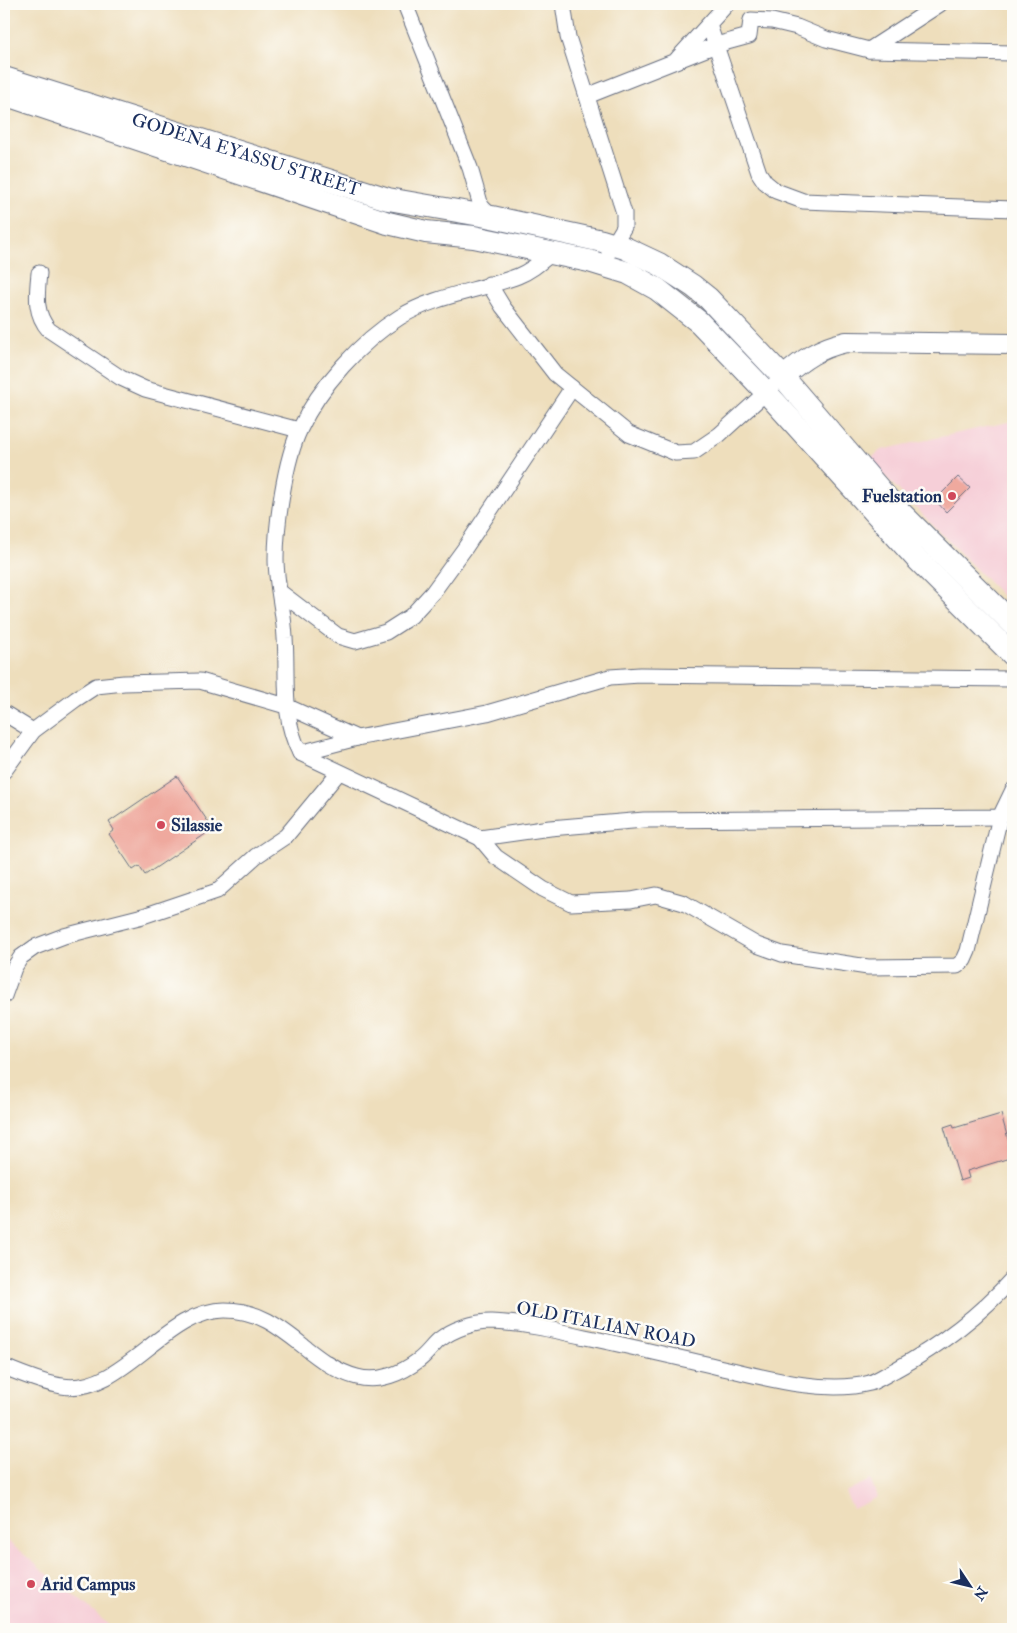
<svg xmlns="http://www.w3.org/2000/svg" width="1017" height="1633" font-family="'IM FELL Double Pica',serif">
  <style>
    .built { fill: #f6cfd8 }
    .building { fill: #efa99e }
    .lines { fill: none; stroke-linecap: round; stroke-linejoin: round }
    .street-casing { stroke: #656c7f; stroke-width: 17 }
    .secondary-casing { stroke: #656c7f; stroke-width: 22 }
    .primary-casing { stroke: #656c7f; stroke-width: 24 }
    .street { stroke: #fff; stroke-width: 15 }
    .secondary { stroke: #fff; stroke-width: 20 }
    .primary { stroke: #fff; stroke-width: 22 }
    .poi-dot { fill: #d1495b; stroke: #fdfcf7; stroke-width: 2 }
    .labels { text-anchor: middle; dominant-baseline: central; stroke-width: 5; stroke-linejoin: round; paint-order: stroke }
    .street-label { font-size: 18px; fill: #1b2f5e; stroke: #fdfcf7 }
    .poi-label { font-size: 18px; font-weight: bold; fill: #1b2f5e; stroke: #fdfcf7; text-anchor: start }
  </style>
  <rect width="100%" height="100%" fill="#fdfcf7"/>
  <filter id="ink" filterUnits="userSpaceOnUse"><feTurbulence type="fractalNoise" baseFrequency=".02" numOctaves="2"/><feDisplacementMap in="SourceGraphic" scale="10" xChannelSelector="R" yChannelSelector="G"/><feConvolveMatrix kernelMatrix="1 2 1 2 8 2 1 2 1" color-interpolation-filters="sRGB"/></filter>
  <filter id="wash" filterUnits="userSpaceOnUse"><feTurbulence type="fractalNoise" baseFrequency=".0096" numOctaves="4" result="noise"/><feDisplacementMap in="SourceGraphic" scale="20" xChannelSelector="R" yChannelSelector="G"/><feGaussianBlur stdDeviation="1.12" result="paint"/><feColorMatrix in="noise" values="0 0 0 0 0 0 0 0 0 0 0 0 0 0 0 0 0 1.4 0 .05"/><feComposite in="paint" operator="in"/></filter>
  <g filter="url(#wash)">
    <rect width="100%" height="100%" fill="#eedebc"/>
    <g class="built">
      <path d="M 1013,421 L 1013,607 L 869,460 L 881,450 Z"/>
      <path d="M 870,1480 L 878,1497 L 853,1509 L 845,1492 Z"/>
      <path d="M 4,1538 L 114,1629 L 4,1629 Z"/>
    </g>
    <g id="blocks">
      <g class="building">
        <path d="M 958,477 L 970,488 L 946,512 L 935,500 Z"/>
        <path d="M 177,776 L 213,829 L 145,875 L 139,866 L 133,870 L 109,834 L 114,830 L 109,822 Z"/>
        <path d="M 1001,1114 L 1013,1157 L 967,1171 L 969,1178 L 960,1181 L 944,1127 L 953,1124 L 954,1128 Z"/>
      </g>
    </g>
  </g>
  <g filter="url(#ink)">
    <use href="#blocks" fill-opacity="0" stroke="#656c7f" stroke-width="1"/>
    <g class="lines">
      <g class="street-casing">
        <g id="street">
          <path d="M 405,4 L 470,168 L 481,206 L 492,217"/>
          <path d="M 563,4 L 568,37 L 624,213 L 624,227 L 609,252"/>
          <path d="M 709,25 L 759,173 L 765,182 L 776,191 L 803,201 L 1013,209"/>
          <path d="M 869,50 L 940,4"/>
          <path d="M 678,58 L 727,4"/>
          <path d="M 587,96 L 716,45 L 749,36 L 751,20 L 772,21 L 797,27 L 826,39 L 869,50 L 1013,53"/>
          <path d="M 552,253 C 541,262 531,271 518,276 C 479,291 436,295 400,317 C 361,341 319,387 300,429 C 285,460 276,524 276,559 C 276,585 284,611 285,638 C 288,677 281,717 300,753 L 480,838 L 550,828 L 644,820 L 1000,817 L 1013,790"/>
          <path d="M 39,273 C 37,294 34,313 49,330 L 121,378 L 145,389 L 299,430"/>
          <path d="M 489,284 L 503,307 L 555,374 L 629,434 L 676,453 L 694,452 L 719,435 L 773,386"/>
          <path d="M 280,592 L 338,636 L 355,641 L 386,632 L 411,616 L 433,592 L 465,548 L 572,388"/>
          <path d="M 4,713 L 33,731"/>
          <path d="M 300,753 L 357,738 L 487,713 L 610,677 L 640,675 L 1013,679"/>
          <path d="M 4,771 L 33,731 L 76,699 L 96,686 L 124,683 L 200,681 L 286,706 L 357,738"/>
          <path d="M 480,838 L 496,857 L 543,889 L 571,903 L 631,900 L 656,895 L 684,903 L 757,945 L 782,954 L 868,967 L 957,966 L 964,960 L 968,951 L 1000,817"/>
          <path d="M 4,996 L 14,968 L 21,957 L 35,947 L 64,936 L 143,916 L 217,891 L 256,856 L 286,836 L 339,772"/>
          <path d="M 4,1367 C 22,1374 42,1383 62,1386 C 122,1396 164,1310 225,1310 C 283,1310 307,1364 357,1377 C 379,1383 402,1373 419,1360 C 427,1354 432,1346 439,1340 C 453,1329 474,1322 491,1322 C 523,1323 554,1330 585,1337 C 634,1347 683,1359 732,1370 C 773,1380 828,1394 870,1383 C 878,1380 887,1374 895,1370 C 939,1346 979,1316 1013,1278"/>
        </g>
      </g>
      <g class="secondary-casing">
        <path id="secondary" d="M 783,377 C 803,359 819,348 846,342 L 1013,344"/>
      </g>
      <g class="primary-casing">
        <g id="primary">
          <path id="s1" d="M 4,78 L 388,199 L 492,217 L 602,241 L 625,248 L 659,264 L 693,286 L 708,298 L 783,377 L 893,505 L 1013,624"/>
          <path d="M 4,94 L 388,223 L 426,232 L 474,237 L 589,261 L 628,273 L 657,289 L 699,322 L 766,392 L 915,557 L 1013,655"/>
        </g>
      </g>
      <use href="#street" class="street"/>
      <use href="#secondary" class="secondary"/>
      <use href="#primary" class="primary"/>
    </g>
  </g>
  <g class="poi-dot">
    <circle cx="952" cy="496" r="5"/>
    <circle cx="161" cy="825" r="5"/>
    <circle cx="31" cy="1584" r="5"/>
  </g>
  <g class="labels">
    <g class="street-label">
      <text stroke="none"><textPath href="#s1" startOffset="254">GODENA EYASSU STREET</textPath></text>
      <text transform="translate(606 1325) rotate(11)">OLD ITALIAN ROAD</text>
    </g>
    <g class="poi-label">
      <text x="942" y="496" text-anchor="end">Fuelstation</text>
      <text x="171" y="825">Silassie</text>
      <text x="41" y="1584">Arid Campus</text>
    </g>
  </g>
  <rect width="1017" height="1633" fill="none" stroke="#fdfcf7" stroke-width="20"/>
  <g transform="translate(970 1586) rotate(125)" stroke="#fdfcf7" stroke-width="4" paint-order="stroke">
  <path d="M0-4L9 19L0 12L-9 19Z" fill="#1b2f5e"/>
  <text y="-8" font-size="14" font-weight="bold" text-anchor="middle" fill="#1b2f5e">N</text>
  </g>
</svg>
